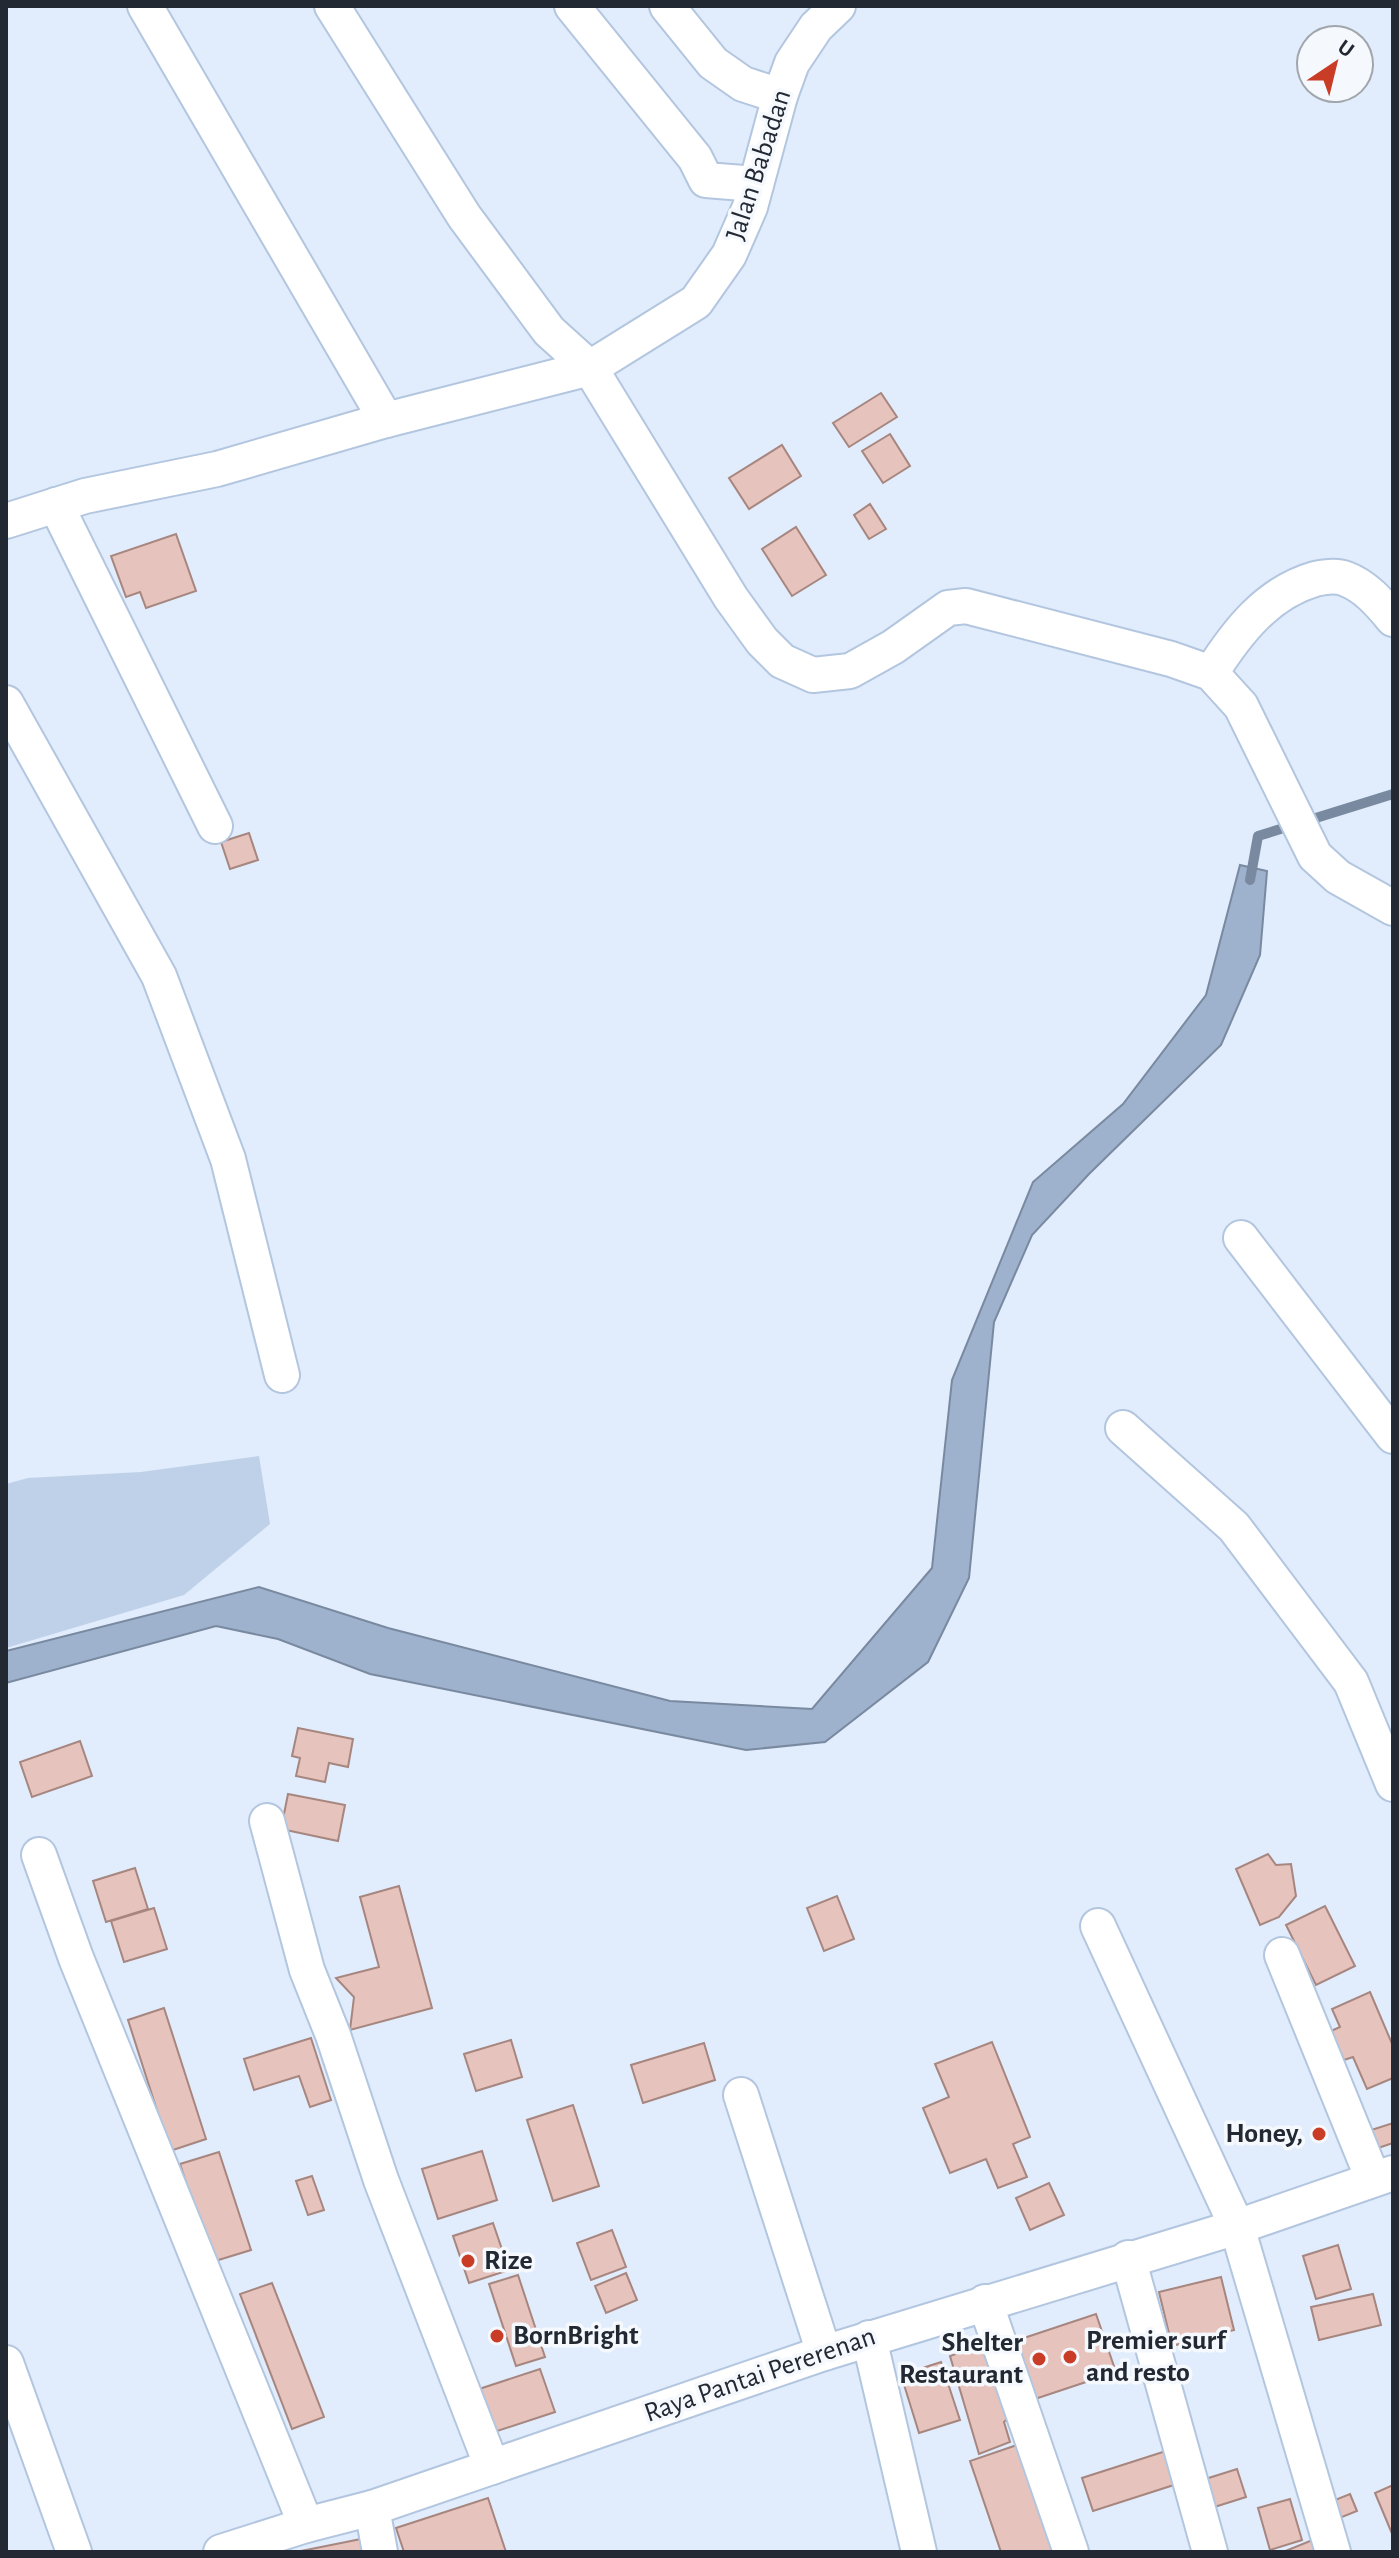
<svg xmlns="http://www.w3.org/2000/svg" width="1399" height="2558" font-family="'Alegreya Sans',sans-serif">
  <style>
    .green { fill: #bfd1e8 }
    .water { fill: #9eb2cd; stroke: #79899f; stroke-width: 2 }
    .lines { fill: none; stroke-linecap: round; stroke-linejoin: round }
    .stream { stroke: #79899f; stroke-width: 10 }
    .building { fill: #e6c3bc; stroke: #a6867f; stroke-width: 2 }
    .minor-casing { stroke: #b3c6df; stroke-width: 38 }
    .minor { stroke: #fff; stroke-width: 34 }
    .poi-dot { fill: #c93d27; stroke: #f5f9fe; stroke-width: 3 }
    .labels { text-anchor: middle; dominant-baseline: central; stroke-width: 7; stroke-linejoin: round; paint-order: stroke }
    .street-label { font-size: 28px; fill: #222933; stroke: #f5f9fe }
    .poi-label { font-size: 28px; font-weight: bold; fill: #222933; stroke: #f5f9fe; text-anchor: start }
  </style>
  <rect width="100%" height="100%" fill="#e1ecfc"/>
  <path class="green" d="M 259,1456 L 270,1524 L 184,1595 L 6,1648 L 6,1484 L 28,1478 L 141,1472 Z"/>
  <path class="water" d="M 1240,865 L 1267,871 L 1260,955 L 1221,1045 L 1089,1174 L 1032,1235 L 994,1322 L 969,1578 L 928,1662 L 825,1742 L 746,1750 L 370,1674 L 278,1639 L 216,1626 L 6,1683 L 6,1651 L 259,1587 L 388,1628 L 670,1701 L 812,1709 L 932,1568 L 952,1380 L 1033,1182 L 1123,1104 L 1206,995 Z"/>
  <g class="lines">
    <path class="stream" d="M 1250,880 L 1258,836 L 1393,794"/>
  </g>
  <g class="building">
    <path d="M 881,393 L 897,417 L 849,447 L 833,423 Z"/>
    <path d="M 890,434 L 910,466 L 883,483 L 862,451 Z"/>
    <path d="M 782,445 L 801,476 L 749,509 L 729,478 Z"/>
    <path d="M 870,504 L 886,529 L 869,539 L 854,515 Z"/>
    <path d="M 796,527 L 826,575 L 792,596 L 762,549 Z"/>
    <path d="M 176,534 L 196,591 L 146,608 L 140,592 L 126,597 L 111,556 Z"/>
    <path d="M 249,833 L 258,860 L 230,869 L 221,842 Z"/>
    <path d="M 298,1728 L 353,1739 L 348,1767 L 329,1763 L 325,1782 L 296,1776 L 300,1758 L 292,1756 Z"/>
    <path d="M 80,1741 L 92,1776 L 32,1797 L 20,1762 Z"/>
    <path d="M 288,1794 L 345,1805 L 338,1841 L 281,1829 Z"/>
    <path d="M 1268,1854 L 1276,1865 L 1291,1864 L 1296,1896 L 1279,1917 L 1260,1925 L 1236,1869 Z"/>
    <path d="M 135,1868 L 148,1909 L 106,1922 L 93,1881 Z"/>
    <path d="M 399,1886 L 432,2008 L 350,2030 L 354,1997 L 336,1978 L 379,1967 L 360,1897 Z"/>
    <path d="M 837,1896 L 854,1939 L 824,1951 L 807,1908 Z"/>
    <path d="M 1325,1906 L 1355,1966 L 1316,1985 L 1286,1925 Z"/>
    <path d="M 154,1908 L 167,1949 L 124,1962 L 111,1921 Z"/>
    <path d="M 1370,1992 L 1393,2046 L 1393,2078 L 1367,2089 L 1353,2057 L 1344,2060 L 1331,2031 L 1340,2027 L 1332,2009 Z"/>
    <path d="M 164,2008 L 206,2139 L 170,2151 L 128,2020 Z"/>
    <path d="M 311,2038 L 331,2100 L 310,2107 L 299,2076 L 254,2090 L 244,2059 Z"/>
    <path d="M 511,2040 L 522,2077 L 476,2091 L 464,2054 Z"/>
    <path d="M 992,2042 L 1030,2137 L 1013,2144 L 1027,2177 L 998,2188 L 986,2159 L 950,2173 L 923,2108 L 949,2097 L 935,2064 Z"/>
    <path d="M 704,2043 L 715,2080 L 643,2103 L 631,2065 Z"/>
    <path d="M 573,2105 L 599,2186 L 553,2201 L 527,2120 Z"/>
    <path d="M 1393,2123 L 1393,2143 L 1366,2152 L 1359,2134 Z"/>
    <path d="M 482,2151 L 497,2200 L 438,2219 L 422,2169 Z"/>
    <path d="M 219,2152 L 251,2250 L 212,2262 L 180,2164 Z"/>
    <path d="M 312,2176 L 324,2210 L 308,2215 L 296,2181 Z"/>
    <path d="M 1049,2183 L 1064,2215 L 1030,2230 L 1016,2198 Z"/>
    <path d="M 493,2223 L 509,2270 L 469,2283 L 453,2236 Z"/>
    <path d="M 612,2230 L 626,2267 L 591,2280 L 577,2243 Z"/>
    <path d="M 1338,2245 L 1351,2289 L 1316,2299 L 1303,2256 Z"/>
    <path d="M 626,2273 L 637,2300 L 606,2313 L 595,2286 Z"/>
    <path d="M 518,2275 L 545,2357 L 516,2366 L 489,2284 Z"/>
    <path d="M 1221,2277 L 1234,2330 L 1172,2346 L 1159,2292 Z"/>
    <path d="M 272,2283 L 324,2417 L 292,2429 L 240,2294 Z"/>
    <path d="M 1373,2294 L 1381,2325 L 1319,2340 L 1311,2307 Z"/>
    <path d="M 1096,2314 L 1116,2372 L 1026,2402 L 1006,2344 Z"/>
    <path d="M 993,2340 L 1009,2417 L 1004,2422 L 1010,2442 L 979,2454 L 950,2356 Z"/>
    <path d="M 941,2362 L 960,2420 L 919,2433 L 901,2375 Z"/>
    <path d="M 540,2369 L 555,2412 L 482,2436 L 467,2393 Z"/>
    <path d="M 1020,2444 L 1058,2552 L 1001,2552 L 970,2461 Z"/>
    <path d="M 1169,2450 L 1180,2483 L 1093,2511 L 1082,2478 Z"/>
    <path d="M 1237,2469 L 1246,2497 L 1205,2510 L 1196,2482 Z"/>
    <path d="M 1393,2485 L 1393,2536 L 1375,2493 Z"/>
    <path d="M 1350,2494 L 1357,2511 L 1332,2521 L 1325,2504 Z"/>
    <path d="M 488,2498 L 506,2552 L 404,2552 L 396,2528 Z"/>
    <path d="M 1290,2499 L 1302,2540 L 1270,2550 L 1258,2508 Z"/>
    <path d="M 1320,2537 L 1326,2552 L 1283,2552 Z"/>
    <path d="M 361,2539 L 364,2552 L 296,2552 Z"/>
  </g>
  <g class="lines">
    <g class="minor-casing">
      <g id="minor">
        <path d="M 145,6 L 386,420"/>
        <path d="M 332,6 L 464,216 L 549,331 L 590,368 L 731,598 L 762,641 L 782,661 L 813,675 L 850,671 L 893,647 L 948,608 L 966,606 L 1171,659 L 1211,673 L 1241,706 L 1315,856 L 1338,877 L 1393,908"/>
        <path d="M 572,6 L 695,158 L 706,180 L 756,184"/>
        <path d="M 667,6 L 713,63 L 743,84 L 780,96"/>
        <path d="M 56,505 L 215,826"/>
        <path d="M 6,521 L 85,496 L 217,469 L 386,420 L 590,368 L 696,302 L 729,255 L 750,207 L 780,96 L 792,63 L 816,27 L 838,6"/>
        <path d="M 1211,673 C 1237,632 1267,593 1315,579 C 1324,577 1337,575 1346,579 C 1365,586 1380,603 1393,619"/>
        <path d="M 6,703 L 159,976 L 228,1159 L 282,1375"/>
        <path d="M 1241,1238 L 1393,1436"/>
        <path d="M 1123,1428 L 1234,1527 L 1351,1682 L 1393,1784"/>
        <path d="M 267,1821 L 307,1970 L 333,2035 L 381,2180 L 492,2467"/>
        <path d="M 39,1855 L 76,1958 L 306,2525"/>
        <path d="M 1098,1926 L 1237,2227 L 1333,2552"/>
        <path d="M 1282,1955 L 1373,2179"/>
        <path d="M 741,2095 L 824,2353"/>
        <path d="M 1128,2258 L 1210,2552"/>
        <path d="M 985,2302 L 1071,2552"/>
        <path d="M 869,2338 L 919,2552"/>
        <path d="M 6,2363 L 74,2552"/>
        <path d="M 372,2508 L 380,2552"/>
        <path d="M 221,2552 L 306,2525 L 372,2508 L 824,2353 L 1237,2227 L 1393,2173"/>
      </g>
    </g>
    <use href="#minor" class="minor"/>
  </g>
  <g class="poi-dot">
    <circle cx="1319" cy="2134" r="8"/>
    <circle cx="468" cy="2261" r="8"/>
    <circle cx="497" cy="2336" r="8"/>
    <circle cx="1070" cy="2357" r="8"/>
    <circle cx="1039" cy="2359" r="8"/>
  </g>
  <g class="labels">
    <g class="street-label">
      <text transform="translate(759 165) rotate(-72)">Jalan Babadan</text>
      <text transform="translate(760 2375) rotate(-19)">Raya Pantai Pererenan</text>
    </g>
    <g class="poi-label">
      <text x="1303" y="2134" text-anchor="end">Honey,</text>
      <text x="484" y="2261">Rize</text>
      <text x="513" y="2336">BornBright</text>
      <text x="1086" y="2341">Premier surf<tspan x="1086" dy="32">and resto</tspan></text>
      <text x="1023" y="2343" text-anchor="end">Shelter<tspan x="1023" dy="32">Restaurant</tspan></text>
    </g>
  </g>
  <rect width="1399" height="2558" fill="none" stroke="#222933" stroke-width="16"/>
  <g transform="translate(1335 64) rotate(35)"><circle r="38" fill="#f5f9fe" stroke="#a1a6ad" stroke-width="2"/>
  <path d="M0-6L14 30L0 20L-14 30Z" fill="#c93d27"/>
  <text y="-12" font-size="22" font-weight="bold" text-anchor="middle" fill="#222933">U</text>
  </g>
</svg>
